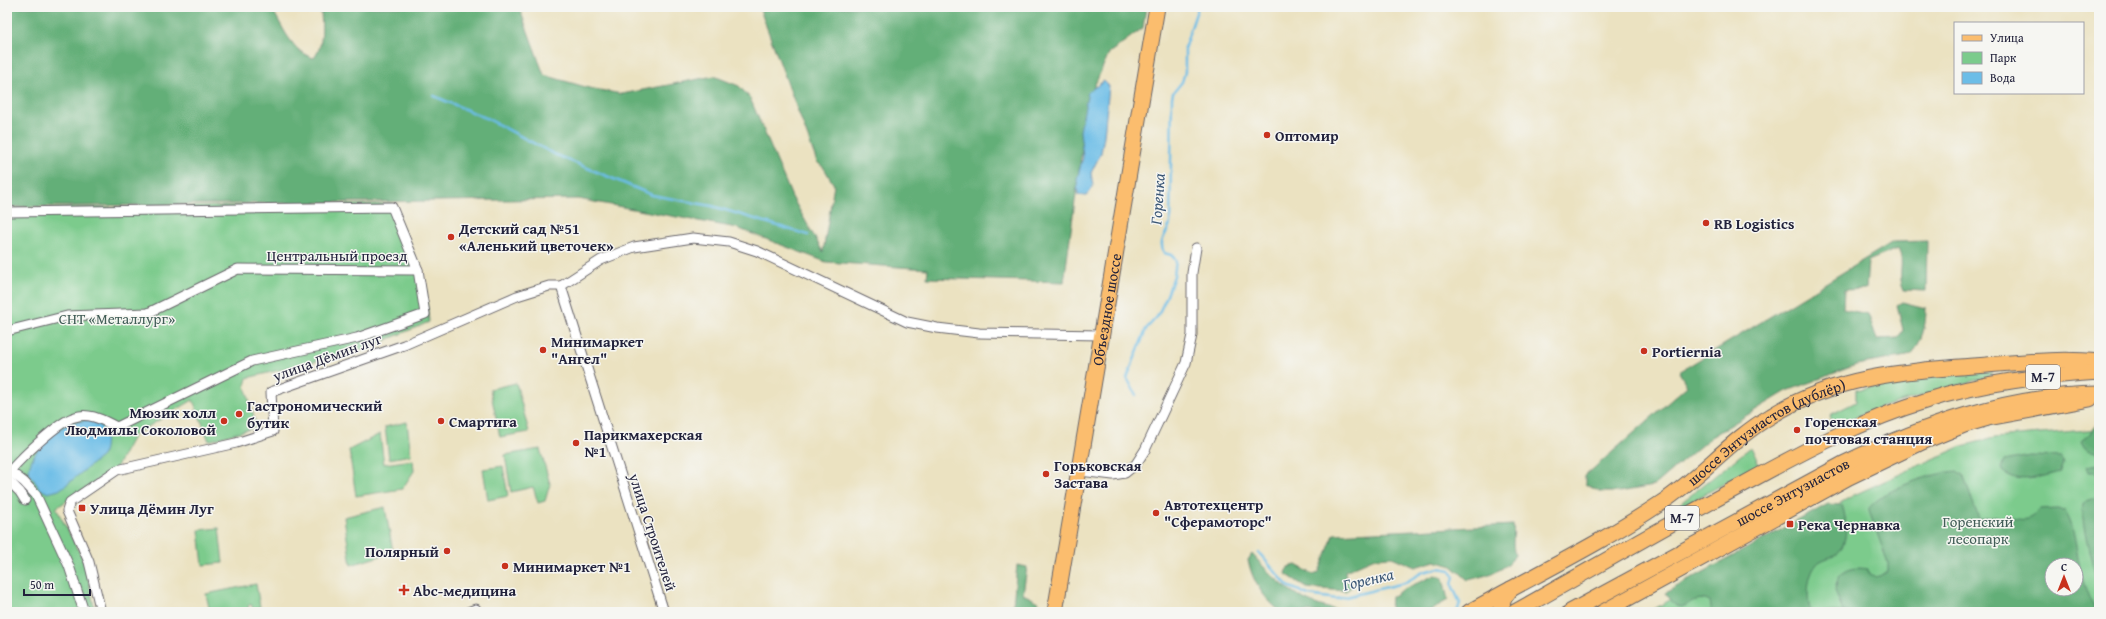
<svg xmlns="http://www.w3.org/2000/svg" width="2106" height="619" font-family="'Gentium Book Plus',serif">
  <style>
    .green { fill: #7bcb8c; stroke: #4e7664; fill-rule: evenodd }
    .forest { fill: #64af78; stroke: #43685a; fill-rule: evenodd }
    .water { fill: #6cbde7; stroke: #477091 }
    .lines { fill: none; stroke-linecap: round; stroke-linejoin: round }
    .stream { stroke: #6cbde7; stroke-width: 2.5 }
    .minor-casing { stroke: #68656a; stroke-width: 11 }
    .primary-casing { stroke: #68656a; stroke-width: 17 }
    .trunk-casing { stroke: #68656a; stroke-width: 17 }
    .minor { stroke: #fff; stroke-width: 9 }
    .primary { stroke: #fbbd6e; stroke-width: 15 }
    .trunk { stroke: #fbbd6e; stroke-width: 15 }
    .poi-dot { fill: #c8321e; stroke: #f6f6f2; stroke-width: 1.5 }
    .labels { text-anchor: middle; dominant-baseline: central; stroke-width: 3; stroke-linejoin: round; paint-order: stroke }
    .shield { fill: #f6f6f2; stroke: #626272; stroke-width: 1 }
    .shield-label { font-size: 14px; font-weight: bold; fill: #22223b }
    .poi-label { font-size: 15px; font-weight: bold; fill: #22223b; stroke: #f6f6f2; text-anchor: start }
    .street-label { font-size: 15px; fill: #22223b; stroke: #f6f6f2 }
    .park-label { font-size: 15px; fill: #415d57; stroke: #f6f6f2 }
    .water-label { font-size: 16px; font-style: italic; fill: #3c5877; stroke: #f6f6f2 }
  </style>
  <rect width="100%" height="100%" fill="#f6f6f2"/>
  <filter id="ink" filterUnits="userSpaceOnUse"><feTurbulence type="fractalNoise" baseFrequency=".025" numOctaves="2"/><feDisplacementMap in="SourceGraphic" scale="8" xChannelSelector="R" yChannelSelector="G"/><feConvolveMatrix kernelMatrix="1 2 1 2 8 2 1 2 1" color-interpolation-filters="sRGB"/></filter>
  <filter id="wash" filterUnits="userSpaceOnUse"><feTurbulence type="fractalNoise" baseFrequency=".012" numOctaves="4" result="noise"/><feDisplacementMap in="SourceGraphic" scale="16" xChannelSelector="R" yChannelSelector="G"/><feGaussianBlur stdDeviation="0.9" result="paint"/><feColorMatrix in="noise" values="0 0 0 0 0 0 0 0 0 0 0 0 0 0 0 0 0 1.4 0 .05"/><feComposite in="paint" operator="in"/></filter>
  <g filter="url(#wash)">
    <rect width="100%" height="100%" fill="#ebe2c1"/>
    <g class="green">
      <path d="M 392,204 L 420,270 L 426,289 L 429,322 L 362,350 L 247,378 L 245,386 L 257,427 L 209,441 L 193,400 L 134,435 L 116,468 L 56,508 L 85,563 L 95,612 L 7,612 L 7,209 Z"/>
      <path d="M 1993,372 L 1987,377 L 1879,408 L 1833,426 L 1830,415 L 1856,402 L 1856,390 L 1920,377 Z"/>
      <path d="M 516,383 L 529,432 L 500,437 L 490,389 Z"/>
      <path d="M 407,422 L 411,455 L 389,459 L 385,427 Z"/>
      <path d="M 2099,429 L 2099,612 L 1649,612 L 1854,495 L 1962,446 L 1994,438 ZM 2052,565 L 2076,565 L 2076,589 L 2052,589 Z"/>
      <path d="M 380,434 L 384,464 L 413,460 L 414,471 L 402,489 L 356,496 L 349,450 Z"/>
      <path d="M 1751,447 L 1759,464 L 1662,518 Z"/>
      <path d="M 540,449 L 550,484 L 545,501 L 538,503 L 533,487 L 511,492 L 505,455 Z"/>
      <path d="M 503,466 L 508,496 L 488,500 L 483,469 Z"/>
      <path d="M 385,507 L 393,552 L 351,565 L 344,517 Z"/>
      <path d="M 219,528 L 223,563 L 203,565 L 199,530 Z"/>
      <path d="M 256,584 L 260,607 L 253,609 L 251,604 L 248,606 L 249,612 L 210,612 L 206,594 Z"/>
    </g>
    <g class="forest">
      <path d="M 7,7 L 271,7 C 282,25 292,53 314,58 C 325,44 321,24 321,7 L 519,7 L 544,75 L 589,88 L 622,94 L 714,76 L 739,86 L 750,98 L 792,197 L 823,252 L 834,185 L 824,168 L 817,162 L 759,7 L 1146,7 L 1143,28 L 1109,53 L 1089,98 L 1064,282 L 927,278 L 928,269 L 826,262 L 737,228 L 578,199 L 7,207 Z"/>
      <path d="M 1927,241 L 1926,291 L 1904,290 C 1896,273 1906,264 1898,249 L 1868,261 L 1866,289 L 1844,290 L 1843,309 L 1868,314 L 1877,339 L 1898,338 L 1903,330 L 1897,305 L 1902,302 L 1926,308 C 1926,328 1922,339 1912,355 L 1856,365 L 1787,391 L 1711,437 L 1654,486 L 1619,492 L 1600,492 L 1585,484 L 1585,476 L 1687,386 L 1679,372 L 1893,242 Z"/>
      <path d="M 2099,423 L 2099,452 C 2089,451 2085,451 2081,441 L 2090,434 L 2093,427 Z"/>
      <path d="M 2031,456 L 2061,457 L 2063,463 L 2059,472 C 2041,477 2019,485 2002,471 L 2001,468 L 2004,461 Z"/>
      <path d="M 2099,464 L 2099,476 L 2094,472 L 2089,472 L 2087,466 Z"/>
      <path d="M 1957,471 L 1963,475 L 1979,519 C 1987,518 1996,516 2004,517 C 2022,519 2027,524 2040,509 L 2058,508 L 2065,511 C 2068,517 2072,524 2073,531 C 2079,558 2081,589 2097,612 L 1843,612 L 1835,590 L 1839,575 C 1850,568 1856,567 1868,569 L 1869,575 C 1876,579 1882,575 1888,571 L 1888,563 L 1869,511 L 1869,508 C 1885,488 1933,473 1957,471 ZM 2052,565 L 2076,565 L 2076,589 L 2052,589 Z"/>
      <path d="M 2099,496 L 2099,585 C 2094,574 2079,515 2083,505 C 2085,499 2095,500 2099,496 Z"/>
      <path d="M 1828,504 L 1842,505 C 1847,518 1849,545 1836,554 C 1831,558 1821,559 1817,564 C 1807,575 1806,599 1811,612 L 1712,612 L 1710,602 C 1695,595 1693,604 1681,607 L 1676,606 L 1665,593 Z"/>
      <path d="M 1513,525 C 1515,537 1511,542 1515,555 C 1507,571 1485,576 1468,580 L 1452,566 L 1435,561 L 1415,567 L 1392,557 L 1375,558 L 1345,571 L 1346,579 L 1354,585 L 1346,591 L 1307,588 L 1286,574 L 1288,567 L 1296,565 L 1313,574 L 1319,572 L 1334,534 Z"/>
      <path d="M 1252,554 C 1296,604 1323,616 1390,610 L 1391,597 L 1404,589 L 1435,575 L 1443,578 L 1448,600 L 1427,612 L 1281,612 C 1263,597 1253,583 1248,560 Z"/>
      <path d="M 1017,565 L 1027,567 L 1023,594 L 1039,602 L 1038,612 L 1013,605 Z"/>
    </g>
    <g class="water">
      <path d="M 1104,81 L 1109,86 L 1104,136 L 1101,153 L 1091,173 L 1093,186 L 1086,196 L 1078,195 L 1077,179 L 1083,157 L 1080,131 L 1088,92 Z"/>
      <path d="M 90,420 L 98,423 C 106,431 108,446 102,456 L 66,485 L 59,490 L 48,493 L 40,489 L 29,473 C 28,455 50,434 66,425 C 72,421 83,421 90,420 Z"/>
    </g>
    <g class="lines">
      <g class="stream">
        <path d="M 434,96 L 488,119 L 554,154 L 652,195 L 712,206 L 808,235"/>
        <path d="M 1136,395 L 1127,378 L 1146,329 L 1157,317 L 1166,298 L 1174,276 L 1176,260 L 1171,255 L 1164,253 C 1158,240 1166,236 1170,224 L 1172,97 L 1173,93 L 1182,82 L 1185,72 L 1185,46 L 1198,7"/>
        <path d="M 1259,553 L 1288,586 L 1308,595 L 1337,599 L 1404,583 L 1423,572 L 1439,568 L 1450,570 L 1454,576 L 1452,585 L 1460,603 L 1457,612"/>
      </g>
    </g>
  </g>
  <g filter="url(#ink)">
    <g class="lines">
      <g class="minor-casing">
        <g id="minor">
          <path d="M 7,212 L 392,207 L 418,270 L 238,269 L 148,313 L 67,316 L 7,331"/>
          <path d="M 561,286 L 601,260 L 634,247 L 693,238 L 729,242 L 757,251 L 907,322 L 937,328 L 979,333 L 1101,335"/>
          <path d="M 561,286 L 664,612"/>
          <path d="M 7,469 L 24,482 L 36,495 L 69,566 L 84,612"/>
          <path d="M 10,471 C 22,457 59,421 75,417 C 90,412 104,421 117,427 L 252,361 L 357,338 L 425,314 L 418,270"/>
          <path d="M 1080,471 L 1113,475 L 1125,473 L 1136,464 L 1145,450 L 1186,363 L 1192,335 L 1192,273 L 1196,248"/>
          <path d="M 7,479 L 20,492 L 25,500"/>
          <path d="M 101,612 L 89,562 L 67,511 L 70,502 L 117,470 L 236,443 L 273,431 L 271,392 L 404,345 L 517,296 L 549,286 L 561,286"/>
          <path d="M 468,612 L 476,609 L 477,612"/>
        </g>
      </g>
      <g class="primary-casing">
        <g id="primary">
          <path id="s1" d="M 1055,612 L 1157,7"/>
          <path id="s2" d="M 1469,612 C 1533,576 1600,544 1661,503 C 1701,477 1730,440 1771,416 C 1838,374 1910,371 1987,365 C 2024,362 2062,358 2099,362"/>
          <path d="M 1500,612 L 1504,598 L 1511,589"/>
          <path d="M 1603,612 L 1849,477 L 1922,442 L 1964,425 L 1988,418 L 2090,399"/>
        </g>
      </g>
      <g class="trunk-casing">
        <g id="trunk">
          <path d="M 1515,612 C 1590,570 1665,526 1742,485 C 1802,452 1862,420 1928,400 C 1983,382 2042,376 2099,372"/>
          <path id="s3" d="M 1570,612 L 1843,464 C 1924,425 2009,395 2099,394"/>
        </g>
      </g>
      <use href="#minor" class="minor"/>
      <use href="#primary" class="primary"/>
      <use href="#trunk" class="trunk"/>
    </g>
  </g>
  <g class="poi-dot">
    <circle cx="1267" cy="135" r="4"/>
    <circle cx="1706" cy="223" r="4"/>
    <circle cx="451" cy="237" r="4"/>
    <circle cx="543" cy="350" r="4"/>
    <circle cx="1644" cy="351" r="4"/>
    <circle cx="239" cy="414" r="4"/>
    <circle cx="224" cy="421" r="4"/>
    <circle cx="441" cy="421" r="4"/>
    <circle cx="1797" cy="430" r="4"/>
    <circle cx="576" cy="443" r="4"/>
    <circle cx="1046" cy="474" r="4"/>
    <rect x="78" y="504" width="8" height="8" rx="2"/>
    <circle cx="1156" cy="513" r="4"/>
    <rect x="1786" y="520" width="8" height="8" rx="2"/>
    <circle cx="447" cy="551" r="4"/>
    <circle cx="505" cy="566" r="4"/>
    <path d="M402 584h4v4h4v4h-4v4h-4v-4h-4v-4h4z"/>
  </g>
  <g class="labels">
    <g class="shield">
      <rect x="2026" y="365" width="34" height="24" rx="3"/>
      <rect x="1665" y="506" width="34" height="24" rx="3"/>
    </g>
    <g class="shield-label">
      <text x="2043" y="377">М-7</text>
      <text x="1682" y="518">М-7</text>
    </g>
    <g class="poi-label">
      <text x="1275" y="135">Оптомир</text>
      <text x="1714" y="223">RB Logistics</text>
      <text x="459" y="228">Детский сад №51<tspan x="459" dy="17">«Аленький цветочек»</tspan></text>
      <text x="551" y="341">Минимаркет<tspan x="551" dy="17">"Ангел"</tspan></text>
      <text x="1652" y="351">Portiernia</text>
      <text x="247" y="405">Гастрономический<tspan x="247" dy="17">бутик</tspan></text>
      <text x="216" y="412" text-anchor="end">Мюзик холл<tspan x="216" dy="17">Людмилы Соколовой</tspan></text>
      <text x="449" y="421">Смартига</text>
      <text x="1805" y="421">Горенская<tspan x="1805" dy="17">почтовая станция</tspan></text>
      <text x="584" y="434">Парикмахерская<tspan x="584" dy="17">№1</tspan></text>
      <text x="1054" y="465">Горьковская<tspan x="1054" dy="17">Застава</tspan></text>
      <text x="1164" y="504">Автотехцентр<tspan x="1164" dy="17">"Сферамоторс"</tspan></text>
      <text x="90" y="508">Улица Дёмин Луг</text>
      <text x="1798" y="524">Река Чернавка</text>
      <text x="439" y="551" text-anchor="end">Полярный</text>
      <text x="513" y="566">Минимаркет №1</text>
      <text x="413" y="590">Abc-медицина</text>
    </g>
    <g class="street-label">
      <text x="337" y="255">Центральный проезд</text>
      <text stroke="none"><textPath href="#s1" startOffset="307">Объездное шоссе</textPath></text>
      <text transform="translate(327 357) rotate(-20)">улица Дёмин луг</text>
      <text stroke="none"><textPath href="#s2" startOffset="349">шоссе Энтузиастов (дублёр)</textPath></text>
      <text stroke="none"><textPath href="#s3" startOffset="253">шоссе Энтузиастов</textPath></text>
      <text transform="translate(653 532) rotate(72)">улица Строителей</text>
    </g>
    <g class="park-label">
      <text x="117" y="318">СНТ «Металлург»</text>
      <text x="1978" y="521">Горенский<tspan x="1978" dy="17">лесопарк</tspan></text>
    </g>
    <g class="water-label">
      <text transform="translate(1157 199) rotate(-86)">Горенка</text>
      <text transform="translate(1368 579) rotate(-13)">Горенка</text>
    </g>
  </g>
  <rect width="2106" height="619" fill="none" stroke="#f6f6f2" stroke-width="24"/>
  <rect x="1954" y="22" width="130" height="72" fill="#f6f6f2" stroke="#a1a1a9"/>
  <rect x="1962" y="35" width="20" height="6" fill="#fbbd6e" stroke="#a1a1a9"/>
  <text x="1990" y="42" font-size="12" fill="#22223b">Улица</text>
  <rect x="1962" y="52" width="20" height="12" fill="#7bcb8c" stroke="#a1a1a9"/>
  <text x="1990" y="62" font-size="12" fill="#22223b">Парк</text>
  <rect x="1962" y="72" width="20" height="12" fill="#6cbde7" stroke="#a1a1a9"/>
  <text x="1990" y="82" font-size="12" fill="#22223b">Вода</text>
  <g transform="translate(2064 577)"><circle r="19" fill="#f6f6f2" stroke="#a1a1a9"/>
  <path d="M0-3L7 15L0 10L-7 15Z" fill="#c8321e"/>
  <text y="-6" font-size="11" font-weight="bold" text-anchor="middle" fill="#22223b">С</text>
  </g>
  <path d="M24 589v6h66v-6" fill="none" stroke="#22223b" stroke-width="2"/>
  <text x="30" y="589" font-size="12" fill="#22223b" stroke="#f6f6f2" stroke-width="3" paint-order="stroke">50 m</text>
</svg>
